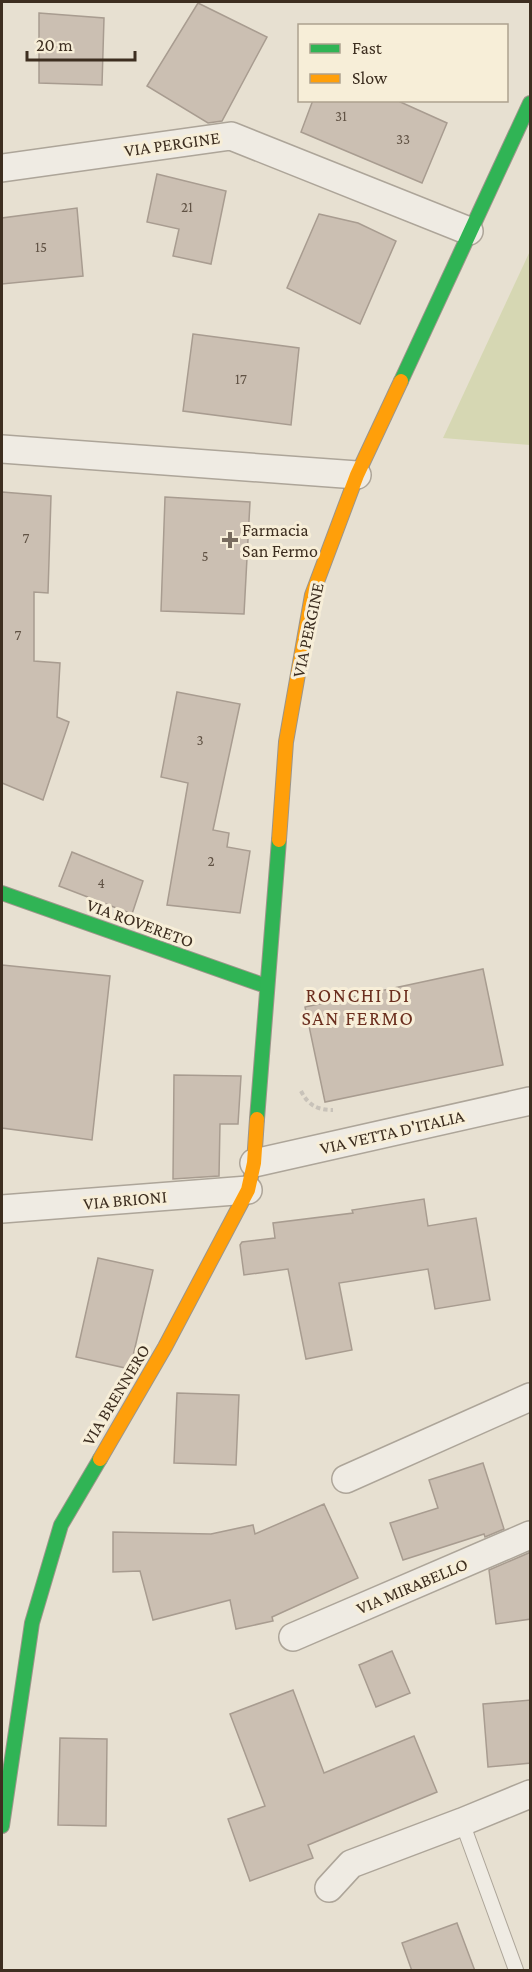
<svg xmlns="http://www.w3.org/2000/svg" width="532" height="1972" font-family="'Crimson Pro',serif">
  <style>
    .green { fill: #d6d7b3 }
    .building { fill: #cbbfb2; stroke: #a89c90; stroke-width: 1.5 }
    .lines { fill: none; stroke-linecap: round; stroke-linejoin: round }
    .lane-casing { stroke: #ada599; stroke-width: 16 }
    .street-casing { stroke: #ada599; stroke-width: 30 }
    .fast-casing { stroke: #9c958a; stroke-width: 16 }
    .slow-casing { stroke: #9c958a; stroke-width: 16 }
    .path { stroke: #c8c2b9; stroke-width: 4; stroke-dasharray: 4.5 3; stroke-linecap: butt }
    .lane { stroke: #efebe3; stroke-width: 14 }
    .street { stroke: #efebe3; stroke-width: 27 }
    .fast { stroke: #30b455; stroke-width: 14 }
    .slow { stroke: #ff9f0a; stroke-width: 14 }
    .poi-dot { fill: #786c5e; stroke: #f7eed8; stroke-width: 2 }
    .labels { text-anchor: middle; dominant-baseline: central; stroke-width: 6; stroke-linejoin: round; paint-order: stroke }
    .number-label { font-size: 15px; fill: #605244 }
    .street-label { font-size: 18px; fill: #3d2e20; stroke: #f7eed8 }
    .poi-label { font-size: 18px; fill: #3d2e20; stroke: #f7eed8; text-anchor: start }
    .neighbourhood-label { font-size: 20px; letter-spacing: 1.5px; fill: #6b2e1e; stroke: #f7eed8 }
  </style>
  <rect width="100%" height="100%" fill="#e7e0d1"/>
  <path class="green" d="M 530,251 L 530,445 L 443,438 Z"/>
  <g class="building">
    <path d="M 198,3 L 267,37 L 222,121 L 208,123 L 147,86 Z"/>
    <path d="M 39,13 L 104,18 L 102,85 L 39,83 Z"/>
    <path d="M 313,100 L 396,100 L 447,123 L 422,183 L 301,132 Z"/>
    <path d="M 157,174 L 226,191 L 211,264 L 173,256 L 179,229 L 147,222 Z"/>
    <path d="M 77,208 L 83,276 L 2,284 L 2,218 Z"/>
    <path d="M 319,214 L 358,223 L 396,241 L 360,324 L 287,288 Z"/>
    <path d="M 193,334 L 299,348 L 291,425 L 183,411 Z"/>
    <path d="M 2,492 L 51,496 L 48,593 L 34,592 L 34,661 L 60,663 L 57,717 L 69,722 L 43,800 L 2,783 Z"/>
    <path d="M 165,497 L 250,502 L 244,614 L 161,611 Z"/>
    <path d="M 177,692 L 240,704 L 213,830 L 229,833 L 227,847 L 250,851 L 240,913 L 167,905 L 188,783 L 161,777 Z"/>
    <path d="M 72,852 L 143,881 L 132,914 L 59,886 Z"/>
    <path d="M 2,965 L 110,976 L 92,1140 L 2,1128 Z"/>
    <path d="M 483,969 L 503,1065 L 325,1102 L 305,1007 Z"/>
    <path d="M 174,1075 L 241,1076 L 238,1124 L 220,1124 L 219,1176 L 173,1179 Z"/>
    <path d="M 424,1199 L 428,1226 L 476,1218 L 490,1300 L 435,1309 L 428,1269 L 339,1283 L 352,1350 L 306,1359 L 288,1269 L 244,1275 L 240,1245 L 242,1242 L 275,1238 L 273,1223 L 353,1213 L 352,1210 Z"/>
    <path d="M 98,1258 L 153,1270 L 130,1369 L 76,1357 Z"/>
    <path d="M 177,1393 L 239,1395 L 236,1465 L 174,1463 Z"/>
    <path d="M 483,1463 L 504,1529 L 485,1537 L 484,1534 L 403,1560 L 390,1523 L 438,1508 L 429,1480 Z"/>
    <path d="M 324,1504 L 358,1578 L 272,1617 L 273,1621 L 236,1629 L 230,1600 L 153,1620 L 140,1571 L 113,1572 L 113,1532 L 211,1534 L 253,1525 L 255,1534 Z"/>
    <path d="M 531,1552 L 531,1619 L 496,1624 L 489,1570 Z"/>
    <path d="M 392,1651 L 410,1693 L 376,1707 L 359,1665 Z"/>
    <path d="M 293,1690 L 324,1773 L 414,1736 L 437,1792 L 308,1845 L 313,1858 L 250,1881 L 228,1819 L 265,1806 L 230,1714 Z"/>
    <path d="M 531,1700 L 531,1763 L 488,1767 L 483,1704 Z"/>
    <path d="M 60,1738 L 107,1739 L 106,1826 L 58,1825 Z"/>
    <path d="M 457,1923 L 475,1971 L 412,1971 L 402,1943 Z"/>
  </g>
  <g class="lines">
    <g class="lane-casing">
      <path id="lane" d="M 462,1822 L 516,1970"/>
    </g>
    <g class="street-casing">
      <g id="street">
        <path d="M 2,168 L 231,136 L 469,231"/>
        <path d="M 2,449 L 357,475"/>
        <path d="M 254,1163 L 530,1101"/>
        <path d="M 2,1209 L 248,1190"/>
        <path d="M 346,1479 L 530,1397"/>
        <path d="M 293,1637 L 530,1535"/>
        <path d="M 329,1888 L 351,1864 L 462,1822 L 530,1794"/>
      </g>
    </g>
    <g class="fast-casing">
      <g id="fast">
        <path d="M 401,381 L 530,103"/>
        <path d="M 2,893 L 266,986"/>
        <path d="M 257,1119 L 279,840"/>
        <path d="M 2,1826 L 32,1623 L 61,1525 L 100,1459"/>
      </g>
    </g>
    <g class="slow-casing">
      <g id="slow">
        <path d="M 279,840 L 286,742 L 312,595 L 357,475 L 401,381"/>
        <path d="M 100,1459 L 165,1347 L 248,1190 L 254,1163 L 257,1119"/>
      </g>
    </g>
    <path class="path" d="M 301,1091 C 308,1105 317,1110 333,1110"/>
    <use href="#lane" class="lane"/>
    <use href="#street" class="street"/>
    <use href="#fast" class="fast"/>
    <use href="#slow" class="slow"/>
  </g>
  <path class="poi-dot" d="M227 531h6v6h6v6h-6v6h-6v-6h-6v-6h6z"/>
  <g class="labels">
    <g class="number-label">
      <text x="341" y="116">31</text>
      <text x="403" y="139">33</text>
      <text x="187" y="207">21</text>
      <text x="41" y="247">15</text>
      <text x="241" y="379">17</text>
      <text x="26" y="538">7</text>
      <text x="205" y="556">5</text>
      <text x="18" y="635">7</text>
      <text x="200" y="740">3</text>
      <text x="211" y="861">2</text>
      <text x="101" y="883">4</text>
    </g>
    <g class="street-label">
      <text transform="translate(172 144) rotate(-8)">VIA PERGINE</text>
      <text transform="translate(308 630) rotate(-78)">VIA PERGINE</text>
      <text transform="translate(140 923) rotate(20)">VIA ROVERETO</text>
      <text transform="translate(392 1132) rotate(-13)">VIA VETTA D'ITALIA</text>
      <text transform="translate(125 1200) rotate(-5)">VIA BRIONI</text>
      <text transform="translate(116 1395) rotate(-59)">VIA BRENNERO</text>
      <text transform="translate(412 1586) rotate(-23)">VIA MIRABELLO</text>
    </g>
    <g class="poi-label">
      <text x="242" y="530">Farmacia<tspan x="242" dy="21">San Fermo</tspan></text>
    </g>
    <g class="neighbourhood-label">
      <text x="358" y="995">RONCHI DI<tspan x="358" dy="23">SAN FERMO</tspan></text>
    </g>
  </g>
  <rect width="532" height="1972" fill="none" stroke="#3d2e20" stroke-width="6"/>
  <rect x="298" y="24" width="210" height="78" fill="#f7eed8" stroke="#ada18e" stroke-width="1.5"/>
  <rect x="310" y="44" width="30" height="9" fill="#30b455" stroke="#ada18e" stroke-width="1.5"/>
  <text x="352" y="54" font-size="18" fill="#3d2e20">Fast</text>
  <rect x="310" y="74" width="30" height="9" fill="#ff9f0a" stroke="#ada18e" stroke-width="1.5"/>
  <text x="352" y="84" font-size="18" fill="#3d2e20">Slow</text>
  <path d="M27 51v9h108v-9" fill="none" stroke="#3d2e20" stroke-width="3"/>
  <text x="36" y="51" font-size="18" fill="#3d2e20" stroke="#f7eed8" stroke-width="4.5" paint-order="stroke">20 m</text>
</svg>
